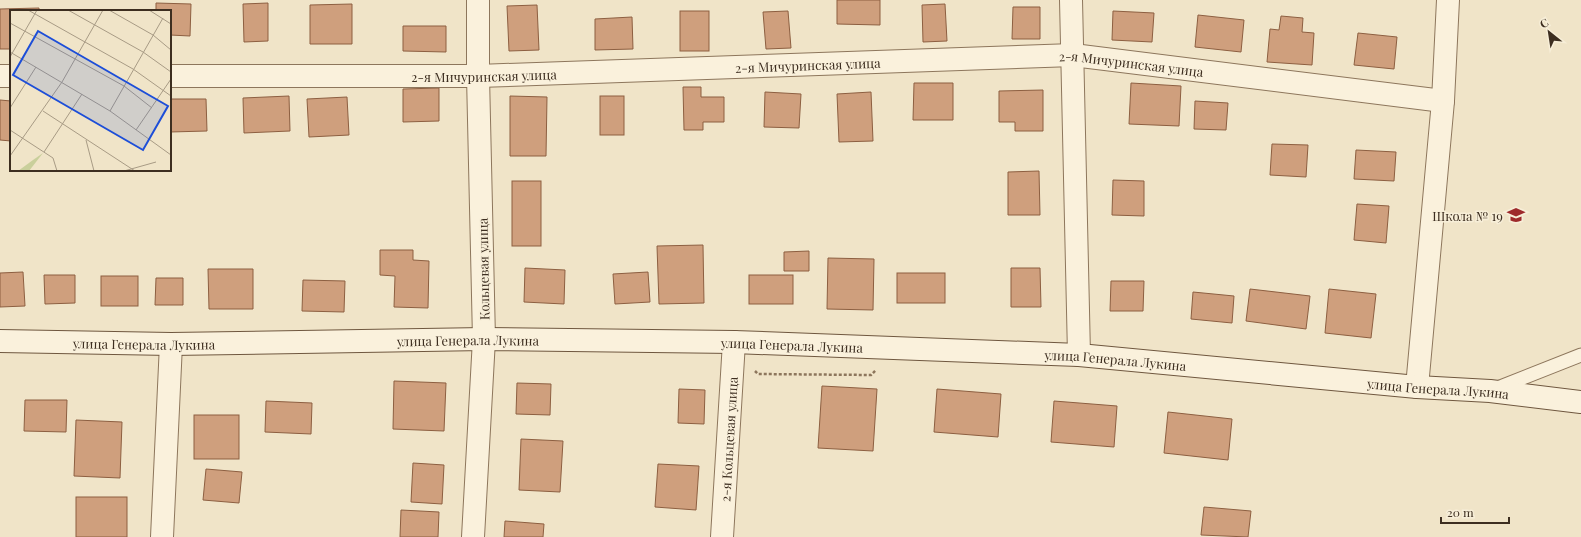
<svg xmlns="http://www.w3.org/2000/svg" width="1581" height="537" font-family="'Playfair Display',serif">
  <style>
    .building { fill: #cf9f7d; stroke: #8d5f41 }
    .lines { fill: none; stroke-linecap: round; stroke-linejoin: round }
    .service-casing { stroke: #8d765c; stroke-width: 15 }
    .minor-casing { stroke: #8d765c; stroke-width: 24 }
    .secondary-casing { stroke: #6f573f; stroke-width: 24 }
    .path { stroke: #8d765c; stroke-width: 2.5; stroke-dasharray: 3 2; stroke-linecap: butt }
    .service { stroke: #faf1dc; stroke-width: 13 }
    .minor { stroke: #faf1dc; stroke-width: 22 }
    .secondary { stroke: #faf1dc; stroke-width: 22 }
    .labels { text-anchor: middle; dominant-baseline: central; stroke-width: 3; stroke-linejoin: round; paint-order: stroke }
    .street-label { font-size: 13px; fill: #3d2e20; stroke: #f7eed8 }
    .poi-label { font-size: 13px; fill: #3d2e20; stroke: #f7eed8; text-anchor: end }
    .inset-road { fill: none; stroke: #a89b85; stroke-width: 1 }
    .view { fill: #1d4ed8; fill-opacity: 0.15; stroke: #1d4ed8; stroke-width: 2 }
    .inset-edge { fill: none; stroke: #3d2e20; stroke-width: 2 }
  </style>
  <rect width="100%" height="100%" fill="#f0e4c8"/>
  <g class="building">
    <path d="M 837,0 L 880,0 L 880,25 L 837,24 Z"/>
    <path d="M 156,3 L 191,4 L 190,36 L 170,35 L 170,11 L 156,11 Z"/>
    <path d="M 268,3 L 268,41 L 244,42 L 243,4 Z"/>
    <path d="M 352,4 L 352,44 L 310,44 L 310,5 Z"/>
    <path d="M 945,4 L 947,41 L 923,42 L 922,5 Z"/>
    <path d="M 537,5 L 539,50 L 509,51 L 507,6 Z"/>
    <path d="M 1013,7 L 1040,7 L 1040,39 L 1012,39 Z"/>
    <path d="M 39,8 L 39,11 L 11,11 L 11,49 L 0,49 L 0,9 Z"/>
    <rect x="680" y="11" width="29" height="40"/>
    <path d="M 788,11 L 791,48 L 766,49 L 763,12 Z"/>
    <path d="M 1113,11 L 1154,13 L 1152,42 L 1112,40 Z"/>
    <path d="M 1198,15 L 1244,20 L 1241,52 L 1195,47 Z"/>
    <path d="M 1281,16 L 1303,18 L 1302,32 L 1314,33 L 1312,65 L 1267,62 L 1270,29 L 1279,30 Z"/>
    <path d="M 632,17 L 633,49 L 595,50 L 595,19 Z"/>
    <path d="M 403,26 L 446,26 L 446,52 L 403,51 Z"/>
    <path d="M 1358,33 L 1397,37 L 1394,69 L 1354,65 Z"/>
    <path d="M 914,83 L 953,83 L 953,120 L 913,120 Z"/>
    <path d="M 1131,83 L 1181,86 L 1179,126 L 1129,124 Z"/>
    <path d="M 683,87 L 701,87 L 701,97 L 724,97 L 724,122 L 703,122 L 703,130 L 684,130 Z"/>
    <path d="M 439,88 L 439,121 L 403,122 L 403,89 Z"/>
    <path d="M 1043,90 L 1043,131 L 1015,131 L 1015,122 L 999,122 L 999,91 Z"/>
    <path d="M 765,92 L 801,94 L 799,128 L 764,127 Z"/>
    <path d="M 871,92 L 873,141 L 839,142 L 837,94 Z"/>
    <path d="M 289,96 L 290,131 L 244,133 L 243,98 Z"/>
    <path d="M 510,96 L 547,97 L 546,156 L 510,156 Z"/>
    <rect x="600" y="96" width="24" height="39"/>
    <path d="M 347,97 L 349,135 L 309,137 L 307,99 Z"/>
    <path d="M 170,99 L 206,99 L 207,131 L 170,132 Z"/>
    <path d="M 0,100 L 11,101 L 11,141 L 0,140 Z"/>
    <path d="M 1195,101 L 1228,103 L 1226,130 L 1194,129 Z"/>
    <path d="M 1272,144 L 1308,145 L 1306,177 L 1270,175 Z"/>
    <path d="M 1356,150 L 1396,152 L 1394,181 L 1354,179 Z"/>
    <path d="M 1039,171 L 1040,215 L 1008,215 L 1008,172 Z"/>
    <path d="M 1113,180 L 1144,181 L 1144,216 L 1112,215 Z"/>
    <rect x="512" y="181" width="29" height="65"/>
    <path d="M 1357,204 L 1389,206 L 1386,243 L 1354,240 Z"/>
    <path d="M 703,245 L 704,303 L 659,304 L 657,246 Z"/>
    <path d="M 380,250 L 413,250 L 413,260 L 429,261 L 428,308 L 394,307 L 395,276 L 380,275 Z"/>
    <path d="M 809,251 L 809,271 L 784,271 L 784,252 Z"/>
    <path d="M 828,258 L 874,259 L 873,310 L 827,309 Z"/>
    <path d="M 525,268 L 565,270 L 564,304 L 524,302 Z"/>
    <path d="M 1011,268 L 1040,268 L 1041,307 L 1011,307 Z"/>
    <path d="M 208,269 L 253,269 L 253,309 L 209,309 Z"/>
    <path d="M 23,272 L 25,306 L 0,307 L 0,273 Z"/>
    <path d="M 648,272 L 650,302 L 615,304 L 613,274 Z"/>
    <rect x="897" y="273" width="48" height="30"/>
    <path d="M 44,275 L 75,275 L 75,303 L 45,304 Z"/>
    <rect x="749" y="275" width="44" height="29"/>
    <rect x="101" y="276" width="37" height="30"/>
    <path d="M 156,278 L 183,278 L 183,305 L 155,305 Z"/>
    <path d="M 303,280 L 345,281 L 344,312 L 302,311 Z"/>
    <path d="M 1111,281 L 1144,281 L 1143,311 L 1110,311 Z"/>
    <path d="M 1250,289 L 1310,296 L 1306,329 L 1246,321 Z"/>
    <path d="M 1329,289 L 1376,294 L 1371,338 L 1325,333 Z"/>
    <path d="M 1193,292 L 1234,296 L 1232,323 L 1191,319 Z"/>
    <path d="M 394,381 L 446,383 L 444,431 L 393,429 Z"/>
    <path d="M 517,383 L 551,384 L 550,415 L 516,414 Z"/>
    <path d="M 822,386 L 877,389 L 873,451 L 818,448 Z"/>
    <path d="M 679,389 L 705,390 L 704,424 L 678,423 Z"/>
    <path d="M 937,389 L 1001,394 L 998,437 L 934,432 Z"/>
    <path d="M 25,400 L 67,400 L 66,432 L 24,431 Z"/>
    <path d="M 266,401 L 312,403 L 311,434 L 265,432 Z"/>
    <path d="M 1054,401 L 1117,406 L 1114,447 L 1051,442 Z"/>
    <path d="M 1168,412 L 1232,419 L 1228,460 L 1164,453 Z"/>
    <rect x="194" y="415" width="45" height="44"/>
    <path d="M 76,420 L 122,422 L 120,478 L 74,476 Z"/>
    <path d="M 521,439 L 563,441 L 560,492 L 519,490 Z"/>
    <path d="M 413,463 L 444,465 L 442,504 L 411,502 Z"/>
    <path d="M 658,464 L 699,466 L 696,510 L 655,507 Z"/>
    <path d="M 206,469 L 242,472 L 239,503 L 203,500 Z"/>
    <rect x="76" y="497" width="51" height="40"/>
    <path d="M 1204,507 L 1251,511 L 1248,537 L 1201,535 Z"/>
    <path d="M 401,510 L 439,512 L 438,537 L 400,537 Z"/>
    <path d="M 505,521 L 544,524 L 543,537 L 504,537 Z"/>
  </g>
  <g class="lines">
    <g class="service-casing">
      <path id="service" d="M 1495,389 L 1581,355"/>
    </g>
    <g class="minor-casing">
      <g id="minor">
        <path d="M 1071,0 L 1079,355"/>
        <path d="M 0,76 L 11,76"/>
        <path id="s1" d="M 170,76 L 478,76 L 1073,55 L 1443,101"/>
        <path d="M 1417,387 L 1443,101 L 1448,0"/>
        <path d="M 162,537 L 171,344"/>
        <path d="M 473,537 L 484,339 L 478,76 L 478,0"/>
        <path id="s2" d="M 722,537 L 734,342"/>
      </g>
    </g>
    <g class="secondary-casing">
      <g id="secondary">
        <path id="s3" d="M 0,341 L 171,344 L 484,339 L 734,342 L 1079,355 L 1417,387 L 1490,391 L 1581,402"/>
      </g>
    </g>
    <path class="path" d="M 755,371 L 758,374 L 871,375 L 876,370"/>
    <use href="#service" class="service"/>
    <use href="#minor" class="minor"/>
    <use href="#secondary" class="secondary"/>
  </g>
  <defs>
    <g id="school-bare" transform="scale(1.38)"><path d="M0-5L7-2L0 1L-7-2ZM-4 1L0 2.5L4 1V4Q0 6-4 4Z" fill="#9e2a2b" stroke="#f7eed8" stroke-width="2.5" paint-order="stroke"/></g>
  </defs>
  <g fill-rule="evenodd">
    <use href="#school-bare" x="1516" y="215"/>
  </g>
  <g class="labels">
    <g class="street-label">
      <text stroke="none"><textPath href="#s1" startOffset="638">2-я Мичуринская улица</textPath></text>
      <text stroke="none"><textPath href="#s1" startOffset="962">2-я Мичуринская улица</textPath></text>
      <text stroke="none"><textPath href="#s1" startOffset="314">2-я Мичуринская улица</textPath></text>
      <text transform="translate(483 269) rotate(-91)">Кольцевая улица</text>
      <text stroke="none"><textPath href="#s3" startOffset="468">улица Генерала Лукина</textPath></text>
      <text stroke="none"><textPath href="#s3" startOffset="144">улица Генерала Лукина</textPath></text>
      <text stroke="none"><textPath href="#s3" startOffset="792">улица Генерала Лукина</textPath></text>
      <text stroke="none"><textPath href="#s3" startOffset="1116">улица Генерала Лукина</textPath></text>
      <text stroke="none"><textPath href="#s3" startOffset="1440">улица Генерала Лукина</textPath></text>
      <text stroke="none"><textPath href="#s2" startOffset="98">2-я Кольцевая улица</textPath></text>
    </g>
    <g class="poi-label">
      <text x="1503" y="215">Школа № 19</text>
    </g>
  </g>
  <g transform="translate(10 10)">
    <rect width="161" height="161" fill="#f0e4c8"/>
    <path d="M 33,143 L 19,161 L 8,161 L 23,150 Z" fill="#c9cf9b"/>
    <path class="inset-road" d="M 18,0 L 123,59 L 161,86M 58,0 L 133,42 L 161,62M 99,0 L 143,25 L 161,40M 139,0 L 161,14M 0,13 L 114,76 L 142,98M 0,42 L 100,101 L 161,145M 0,47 L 27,0M 0,98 L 26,57M 33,101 L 125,161M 100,101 L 153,8M 0,120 L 43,148 L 47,161M 126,120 L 161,69M 76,130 L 84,161M 34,142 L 72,84M 0,146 L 52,72 L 93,0M 114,161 L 146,152"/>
    <path class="view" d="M 28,21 L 158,96 L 133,140 L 3,65 Z"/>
    <rect width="161" height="161" class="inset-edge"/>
  </g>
  <g transform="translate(1549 32) rotate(330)" stroke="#f7eed8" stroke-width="3" paint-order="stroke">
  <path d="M0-3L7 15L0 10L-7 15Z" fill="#3d2e20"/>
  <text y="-6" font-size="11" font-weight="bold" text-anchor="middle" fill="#3d2e20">С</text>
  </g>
  <path d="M1441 517v6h68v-6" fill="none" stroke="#3d2e20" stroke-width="2"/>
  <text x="1447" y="517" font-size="12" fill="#3d2e20" stroke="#f7eed8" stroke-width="3" paint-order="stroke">20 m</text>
</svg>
